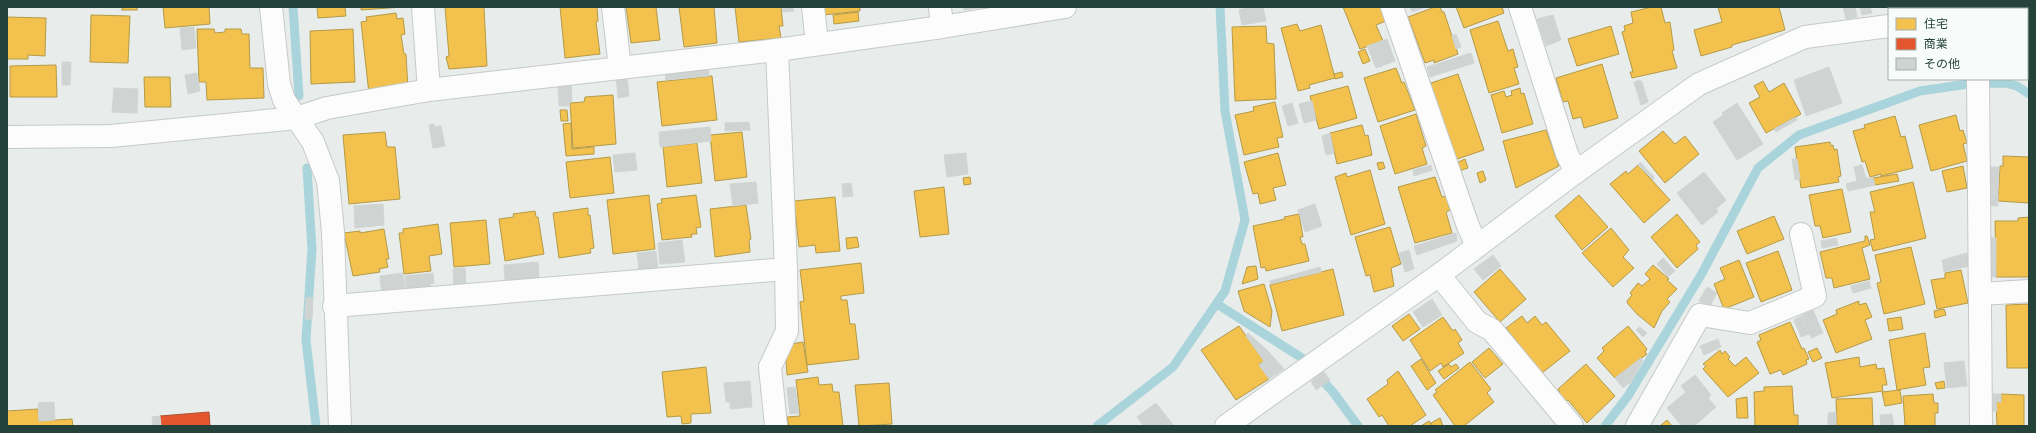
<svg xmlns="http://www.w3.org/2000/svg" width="2036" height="433" font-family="Montserrat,'Noto Sans JP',sans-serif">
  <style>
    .homes { fill: #f2c14e; stroke: #b49b48 }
    .shops { fill: #e4572e; stroke: #aa5132 }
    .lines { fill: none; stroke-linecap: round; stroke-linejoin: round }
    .stream { stroke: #a9d4db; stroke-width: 9 }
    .building { fill: #cfd4d2; stroke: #d1d6d4 }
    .street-casing { stroke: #c5cac8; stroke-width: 24 }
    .street { stroke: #fcfcfc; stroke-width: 22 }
  </style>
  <rect width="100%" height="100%" fill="#e8edeb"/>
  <g class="homes">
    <rect x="122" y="7" width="15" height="3"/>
    <path d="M 163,7 L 209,7 L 210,24 L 165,28 Z"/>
    <path d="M 317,7 L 345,7 L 346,16 L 318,18 Z"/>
    <path d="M 361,7 L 403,7 L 361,10 Z"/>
    <path d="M 445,7 L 484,7 L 487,66 L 449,69 L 446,57 L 449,56 Z"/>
    <path d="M 560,7 L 597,7 L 598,21 L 596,22 L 600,54 L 565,58 Z"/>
    <path d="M 626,7 L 656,7 L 660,40 L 631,43 Z"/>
    <path d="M 679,7 L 714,7 L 717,43 L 684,47 Z"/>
    <path d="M 735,7 L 781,7 L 783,26 L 779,26 L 781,38 L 739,42 Z"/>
    <path d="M 822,7 L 860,7 L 860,11 L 823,15 Z"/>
    <path d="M 1343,7 L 1381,7 L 1386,21 L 1376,25 L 1383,41 L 1360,49 Z"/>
    <path d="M 1435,7 L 1440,7 L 1442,12 L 1444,12 L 1458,54 L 1434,63 L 1434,60 L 1425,63 L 1408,17 Z"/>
    <path d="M 1456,7 L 1502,7 L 1504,13 L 1464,28 Z"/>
    <path d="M 1652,7 L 1661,7 L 1665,23 L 1670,22 L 1674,50 L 1672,51 L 1677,68 L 1632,78 L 1630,72 L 1633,72 L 1622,32 L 1625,31 L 1624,26 L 1633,23 L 1631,12 Z"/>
    <path d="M 1718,7 L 1779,7 L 1785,30 L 1732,45 L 1732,47 L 1701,56 L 1694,30 L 1722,22 Z"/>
    <path d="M 858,12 L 859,21 L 834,24 L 833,15 Z"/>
    <path d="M 396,13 L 397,19 L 403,18 L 405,34 L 401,35 L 404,54 L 406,54 L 408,89 L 369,94 L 361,22 L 367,21 L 366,17 Z"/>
    <path d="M 91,15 L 130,16 L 128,63 L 90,62 Z"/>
    <path d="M 7,17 L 46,18 L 45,56 L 28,55 L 28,59 L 7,59 Z"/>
    <path d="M 1498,21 L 1508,51 L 1513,49 L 1518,67 L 1514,68 L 1519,84 L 1489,93 L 1470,30 Z"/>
    <path d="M 1297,24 L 1300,31 L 1321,25 L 1335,78 L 1309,85 L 1310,88 L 1298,91 L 1281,28 Z"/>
    <path d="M 1266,26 L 1267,43 L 1274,44 L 1276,99 L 1235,101 L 1232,27 Z"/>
    <path d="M 1611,26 L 1619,54 L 1577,66 L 1568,39 Z"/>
    <path d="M 197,29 L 214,29 L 215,33 L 225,32 L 225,29 L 241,29 L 242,34 L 249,34 L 250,68 L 263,68 L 264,98 L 207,100 L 206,82 L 199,82 Z"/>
    <path d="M 353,29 L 355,82 L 311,84 L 310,31 Z"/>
    <rect x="2027" y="32" width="2" height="39"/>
    <path d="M 1365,49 L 1370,61 L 1363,64 L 1358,52 Z"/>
    <path d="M 1602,64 L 1618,118 L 1584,128 L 1581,117 L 1573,119 L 1568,101 L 1563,102 L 1556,78 Z"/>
    <path d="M 56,65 L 57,97 L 10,97 L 10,66 Z"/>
    <path d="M 1396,68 L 1402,83 L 1404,82 L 1415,110 L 1378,122 L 1364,78 Z"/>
    <path d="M 1342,72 L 1343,77 L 1335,79 L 1334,74 Z"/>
    <path d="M 1458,74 L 1484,150 L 1454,160 L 1428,84 Z"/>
    <path d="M 712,76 L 717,120 L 662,126 L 657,82 Z"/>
    <path d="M 144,77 L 170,77 L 171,107 L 145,107 Z"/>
    <path d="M 1763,81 L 1769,92 L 1784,83 L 1801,114 L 1766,133 L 1749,103 L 1760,97 L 1754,86 Z"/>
    <path d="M 1348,86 L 1357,118 L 1319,129 L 1310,96 Z"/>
    <path d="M 1520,88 L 1521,94 L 1524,93 L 1533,124 L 1502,133 L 1491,95 L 1504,91 L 1506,97 L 1512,95 L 1511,91 Z"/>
    <path d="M 613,95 L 616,144 L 573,148 L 570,103 L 584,102 L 585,97 Z"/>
    <path d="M 1275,102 L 1283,137 L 1277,138 L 1279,147 L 1244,155 L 1235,115 L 1254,111 L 1253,107 Z"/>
    <path d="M 560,110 L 567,110 L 568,121 L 561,121 Z"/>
    <path d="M 1416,114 L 1426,146 L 1422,148 L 1427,164 L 1395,174 L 1380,126 Z"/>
    <path d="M 1956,115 L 1960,131 L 1963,130 L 1967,143 L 1963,144 L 1967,161 L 1931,171 L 1919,125 Z"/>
    <path d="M 1895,116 L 1901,137 L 1905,136 L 1913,168 L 1881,176 L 1881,174 L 1870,177 L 1865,161 L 1862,162 L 1853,131 L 1865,128 L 1864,125 Z"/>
    <path d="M 571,123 L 572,149 L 594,147 L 594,154 L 566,156 L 563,124 Z"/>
    <path d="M 1362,125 L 1365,136 L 1368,135 L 1372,155 L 1337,164 L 1330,133 Z"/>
    <path d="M 1546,130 L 1559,166 L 1516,188 L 1503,141 Z"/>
    <path d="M 1663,131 L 1675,144 L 1685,136 L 1699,154 L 1665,183 L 1639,151 Z"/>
    <path d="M 385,132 L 387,147 L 395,147 L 400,199 L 349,204 L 343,135 Z"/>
    <path d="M 742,132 L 747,177 L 715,181 L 710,135 Z"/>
    <path d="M 1830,142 L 1831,146 L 1833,145 L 1834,150 L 1837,149 L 1841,176 L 1838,177 L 1839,182 L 1801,188 L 1795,147 Z"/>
    <path d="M 697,143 L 702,183 L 667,187 L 663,147 Z"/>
    <path d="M 1278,153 L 1286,185 L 1273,188 L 1276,200 L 1260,204 L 1258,193 L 1253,194 L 1244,162 Z"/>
    <path d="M 2003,156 L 2029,157 L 2029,203 L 1998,201 L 2000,166 L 2003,166 Z"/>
    <path d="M 610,157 L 614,193 L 570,198 L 566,162 Z"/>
    <path d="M 1465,159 L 1468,168 L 1459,171 L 1456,163 Z"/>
    <path d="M 1383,162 L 1385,168 L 1379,170 L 1377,163 Z"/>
    <path d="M 1638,165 L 1670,200 L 1644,223 L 1610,184 L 1626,171 L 1628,174 Z"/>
    <path d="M 1963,166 L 1967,188 L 1947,192 L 1942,171 Z"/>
    <path d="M 1370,170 L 1385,224 L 1351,235 L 1335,177 L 1346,173 L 1347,177 Z"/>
    <path d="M 1483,171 L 1486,180 L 1480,183 L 1477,173 Z"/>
    <path d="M 1897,174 L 1899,181 L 1875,185 L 1873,178 Z"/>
    <path d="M 970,177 L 971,184 L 964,185 L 963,178 Z"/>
    <path d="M 1435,177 L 1442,197 L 1446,196 L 1450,210 L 1446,212 L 1452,233 L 1415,243 L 1398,187 Z"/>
    <path d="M 1913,182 L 1926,238 L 1873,251 L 1870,240 L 1875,239 L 1870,212 L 1875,212 L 1870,192 Z"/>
    <path d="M 944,187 L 949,234 L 920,237 L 914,191 Z"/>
    <path d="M 1842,189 L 1851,232 L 1823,238 L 1820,226 L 1815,226 L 1809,195 Z"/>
    <path d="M 649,195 L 655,249 L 613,254 L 607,200 Z"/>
    <path d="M 696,195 L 701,227 L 696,228 L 697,234 L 691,234 L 692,237 L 662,240 L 657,204 L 662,203 L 661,199 Z"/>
    <path d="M 1579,195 L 1608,227 L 1582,250 L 1555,216 Z"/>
    <path d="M 835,197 L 840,251 L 816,253 L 815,245 L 799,247 L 794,201 Z"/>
    <path d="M 746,205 L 751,239 L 749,240 L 750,252 L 715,257 L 710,209 Z"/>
    <path d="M 588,208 L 588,215 L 590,215 L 594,248 L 590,249 L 591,253 L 559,258 L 553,213 Z"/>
    <path d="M 535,211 L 536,217 L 538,217 L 544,254 L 505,261 L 499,219 L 514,217 L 513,214 Z"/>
    <path d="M 1299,214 L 1303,237 L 1300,237 L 1302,244 L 1305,244 L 1309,261 L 1266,271 L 1265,267 L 1261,268 L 1253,226 L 1285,219 L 1284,217 Z"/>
    <path d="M 1677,214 L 1700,242 L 1696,245 L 1698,249 L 1677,268 L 1651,237 Z"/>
    <path d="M 1774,216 L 1784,239 L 1747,254 L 1737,231 Z"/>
    <path d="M 2029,217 L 2029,277 L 1996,277 L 1995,221 L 2018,221 L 2018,218 Z"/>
    <path d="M 486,220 L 490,264 L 454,267 L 450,223 Z"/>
    <path d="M 438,224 L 442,254 L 429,256 L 431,271 L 404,274 L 399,233 L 403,233 L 403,229 Z"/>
    <path d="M 1390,227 L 1401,264 L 1391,268 L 1394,286 L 1374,292 L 1370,275 L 1366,276 L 1355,237 Z"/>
    <path d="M 1611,228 L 1629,250 L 1623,257 L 1634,268 L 1613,287 L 1582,253 Z"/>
    <path d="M 384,229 L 389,259 L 386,259 L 388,267 L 379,269 L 380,272 L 353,276 L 344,233 L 360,231 L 360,233 Z"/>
    <path d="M 1865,236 L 1867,236 L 1870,245 L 1862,248 L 1870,279 L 1834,288 L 1832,278 L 1826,278 L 1820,252 L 1865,241 Z"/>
    <path d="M 857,237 L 859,247 L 847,249 L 846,238 Z"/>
    <path d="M 1911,247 L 1925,304 L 1884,314 L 1877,283 L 1881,282 L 1875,255 Z"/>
    <path d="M 1778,251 L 1792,290 L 1761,302 L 1746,263 Z"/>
    <path d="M 1739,260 L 1754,297 L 1724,309 L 1714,284 L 1725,279 L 1720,268 Z"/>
    <path d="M 861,263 L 864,293 L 841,296 L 841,300 L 847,300 L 850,324 L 855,324 L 859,359 L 807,365 L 800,302 L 804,301 L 800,270 Z"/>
    <path d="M 1653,265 L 1669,279 L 1667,280 L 1677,289 L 1667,299 L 1670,302 L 1662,311 L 1654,328 L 1637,314 L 1628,304 L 1627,301 L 1632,295 L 1630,293 L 1638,283 L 1642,286 L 1650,279 L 1645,274 Z"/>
    <path d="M 1256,266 L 1258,279 L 1242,284 L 1247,267 Z"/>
    <path d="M 1333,269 L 1344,315 L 1282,331 L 1270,285 Z"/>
    <path d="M 1500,269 L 1526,299 L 1500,322 L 1474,292 Z"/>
    <path d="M 1961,270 L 1968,303 L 1937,309 L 1931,280 L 1945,278 L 1945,273 Z"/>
    <path d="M 1264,284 L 1272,311 L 1270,327 L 1244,311 L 1238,291 Z"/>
    <path d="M 1859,301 L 1859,305 L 1866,303 L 1872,317 L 1865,320 L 1872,339 L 1836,353 L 1823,320 L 1837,314 L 1836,310 Z"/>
    <path d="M 2029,304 L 2029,368 L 2007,368 L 2006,305 Z"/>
    <path d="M 1944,309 L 1946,315 L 1935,318 L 1934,311 Z"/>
    <path d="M 1409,314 L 1420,329 L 1403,341 L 1392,326 Z"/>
    <path d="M 1522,316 L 1527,323 L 1535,316 L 1542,325 L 1546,322 L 1570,351 L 1542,373 L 1506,328 Z"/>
    <path d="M 1443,317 L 1453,331 L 1455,329 L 1462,340 L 1458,343 L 1464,353 L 1443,367 L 1441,363 L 1430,371 L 1410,340 Z"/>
    <path d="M 1901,317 L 1903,329 L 1889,331 L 1887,319 Z"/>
    <path d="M 1790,322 L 1802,349 L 1804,348 L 1809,359 L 1806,360 L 1807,364 L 1783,375 L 1781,370 L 1770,374 L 1757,342 L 1761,340 L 1759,335 Z"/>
    <path d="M 1239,326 L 1264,361 L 1259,364 L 1269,379 L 1236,400 L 1201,350 Z"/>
    <path d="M 1628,326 L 1647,349 L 1645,352 L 1647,354 L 1615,378 L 1597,358 L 1604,351 L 1602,348 Z"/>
    <path d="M 1925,333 L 1930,367 L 1923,368 L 1926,385 L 1897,390 L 1889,340 Z"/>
    <path d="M 803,342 L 808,372 L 787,375 L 785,345 Z"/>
    <path d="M 1489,348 L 1503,364 L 1485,378 L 1472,362 Z"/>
    <path d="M 1817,348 L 1822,358 L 1813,362 L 1808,352 Z"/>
    <path d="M 1720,350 L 1722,354 L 1725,351 L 1730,357 L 1728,359 L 1735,366 L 1746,357 L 1759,373 L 1728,397 L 1703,369 L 1706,366 L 1703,364 Z"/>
    <path d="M 1859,357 L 1860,367 L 1876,364 L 1877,369 L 1884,368 L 1887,385 L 1882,385 L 1883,391 L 1832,398 L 1825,363 Z"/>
    <path d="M 1421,359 L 1436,383 L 1427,390 L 1411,366 Z"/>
    <path d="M 1470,362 L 1491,389 L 1487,393 L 1494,402 L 1464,426 L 1455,426 L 1433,395 L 1437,392 L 1435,390 Z"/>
    <path d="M 1449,364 L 1451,367 L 1456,364 L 1459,368 L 1444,379 L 1438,371 Z"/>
    <path d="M 1586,364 L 1615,396 L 1587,423 L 1568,400 L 1565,402 L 1558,393 L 1560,392 L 1558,389 Z"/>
    <path d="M 706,367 L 711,413 L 691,414 L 691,423 L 682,424 L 681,416 L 667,417 L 662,372 Z"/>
    <path d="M 1398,371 L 1426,415 L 1410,426 L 1389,426 L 1382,415 L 1379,417 L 1367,399 L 1388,384 L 1387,380 Z"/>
    <path d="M 818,377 L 819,385 L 832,384 L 833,392 L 839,392 L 843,426 L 789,426 L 787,417 L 800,416 L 796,380 Z"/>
    <path d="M 1944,381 L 1945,388 L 1937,389 L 1935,383 Z"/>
    <path d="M 889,383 L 892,424 L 859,426 L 855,385 Z"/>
    <path d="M 1792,386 L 1794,415 L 1798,415 L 1798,426 L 1755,426 L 1754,392 L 1764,391 L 1764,387 Z"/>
    <path d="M 1900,390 L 1902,403 L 1885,406 L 1882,392 Z"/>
    <path d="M 1933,394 L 1934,403 L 1938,403 L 1938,413 L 1935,413 L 1935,426 L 1905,426 L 1903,396 Z"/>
    <path d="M 2001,394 L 2024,395 L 2024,426 L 1997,426 L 1996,402 L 2001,402 Z"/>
    <path d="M 1747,397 L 1748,418 L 1737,418 L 1736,399 Z"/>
    <path d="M 1872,398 L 1873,426 L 1837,426 L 1836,399 Z"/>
    <path d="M 38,409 L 39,421 L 72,419 L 73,426 L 7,426 L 7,411 Z"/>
    <path d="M 1440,418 L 1443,426 L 1433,426 L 1431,423 Z"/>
    <path d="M 1667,420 L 1672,426 L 1660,426 Z"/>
    <path d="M 1429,421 L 1432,426 L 1421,426 Z"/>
  </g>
  <path class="shops" d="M 209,412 L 210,426 L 161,426 L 160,416 Z"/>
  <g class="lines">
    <g class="stream">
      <path d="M 293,7 L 299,96"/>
      <path d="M 307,168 L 312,249 L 306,340 L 316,426"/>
      <path d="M 1217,304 L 1302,358 L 1333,392 L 1358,426"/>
      <path d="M 1097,426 L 1173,367 L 1225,291 L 1245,220 L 1225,111 L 1220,7"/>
      <path d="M 1605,426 L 1628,396 L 1701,275 L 1758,168 L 1799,135 L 1920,91 L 1968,84 L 2005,83 L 2017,86 L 2029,94"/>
    </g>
  </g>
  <g class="building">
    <path d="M 782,7 L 793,7 L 794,11 L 783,12 Z"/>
    <path d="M 963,7 L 985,7 L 964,10 Z"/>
    <path d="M 1249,7 L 1263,7 L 1266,21 L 1242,25 L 1239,10 Z"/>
    <path d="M 1410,7 L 1426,7 L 1412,12 Z"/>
    <path d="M 1843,7 L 1855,7 L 1857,17 L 1846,19 Z"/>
    <path d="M 1860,7 L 1870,7 L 1872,13 L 1862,15 Z"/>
    <path d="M 1553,15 L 1561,40 L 1546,46 L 1537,19 Z"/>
    <path d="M 194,27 L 196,48 L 182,50 L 180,28 Z"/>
    <path d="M 1456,34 L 1461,47 L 1456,49 L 1452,36 Z"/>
    <path d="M 1387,39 L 1395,61 L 1376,68 L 1367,46 Z"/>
    <path d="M 1471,53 L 1474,63 L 1430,77 L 1427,67 Z"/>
    <path d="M 62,62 L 71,62 L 70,85 L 62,85 Z"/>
    <path d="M 708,66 L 709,76 L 666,80 L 665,71 Z"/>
    <path d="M 1829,67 L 1842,103 L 1806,116 L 1794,80 Z"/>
    <path d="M 197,73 L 200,91 L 188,94 L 185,75 Z"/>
    <path d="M 627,76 L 629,96 L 618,98 L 616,77 Z"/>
    <path d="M 1640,80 L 1642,82 L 1648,102 L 1641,105 L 1634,82 Z"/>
    <path d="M 571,85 L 572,102 L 569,102 L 569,106 L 559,106 L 558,86 Z"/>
    <path d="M 114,88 L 138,89 L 137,113 L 112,112 Z"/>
    <path d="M 1312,101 L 1316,120 L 1304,123 L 1299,104 Z"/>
    <path d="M 1292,103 L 1298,123 L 1288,126 L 1282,106 Z"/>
    <path d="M 1737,103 L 1763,144 L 1737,160 L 1713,122 L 1723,115 L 1722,113 Z"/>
    <path d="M 1796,117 L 1797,120 L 1776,132 L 1774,129 Z"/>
    <path d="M 749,122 L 750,130 L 725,131 L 725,123 Z"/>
    <path d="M 434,124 L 435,127 L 441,126 L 445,146 L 433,148 L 429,125 Z"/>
    <path d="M 710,127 L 711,141 L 660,147 L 659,132 Z"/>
    <path d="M 1330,133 L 1334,153 L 1326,155 L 1322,136 Z"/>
    <path d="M 635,153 L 637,170 L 615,172 L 613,155 Z"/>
    <path d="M 966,153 L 968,174 L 947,177 L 944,155 Z"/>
    <path d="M 1792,159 L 1797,159 L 1800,179 L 1795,180 Z"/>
    <path d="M 1640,162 L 1654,177 L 1653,180 L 1638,165 Z"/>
    <path d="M 1431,165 L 1432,170 L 1414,176 L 1413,170 Z"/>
    <path d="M 1862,165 L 1866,178 L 1873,178 L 1875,185 L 1848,191 L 1846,184 L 1857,181 L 1854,167 Z"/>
    <path d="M 1990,167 L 1999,167 L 1998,192 L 1990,192 Z"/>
    <path d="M 1704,172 L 1726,200 L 1716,209 L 1718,212 L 1702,225 L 1677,193 Z"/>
    <path d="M 756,182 L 758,203 L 733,206 L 730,184 Z"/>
    <path d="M 851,183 L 853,196 L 843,197 L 842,184 Z"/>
    <rect x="1990" y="193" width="8" height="13"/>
    <path d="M 383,204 L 384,225 L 355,228 L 354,206 Z"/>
    <path d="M 1315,204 L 1322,226 L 1305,232 L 1298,210 Z"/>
    <path d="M 1456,233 L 1457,241 L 1417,255 L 1414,246 Z"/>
    <path d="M 1836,238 L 1838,245 L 1822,248 L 1821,241 Z"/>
    <path d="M 1990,238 L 1996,238 L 1996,277 L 1991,277 Z"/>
    <path d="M 682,240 L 685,262 L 660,264 L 658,243 Z"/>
    <path d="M 1409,250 L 1414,269 L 1405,272 L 1399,253 Z"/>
    <path d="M 656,251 L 658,269 L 639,270 L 637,253 Z"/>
    <path d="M 1967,253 L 1969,266 L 1944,272 L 1942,260 Z"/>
    <path d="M 1493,255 L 1501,266 L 1483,280 L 1474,269 Z"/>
    <path d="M 1663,258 L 1675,271 L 1668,277 L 1657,264 Z"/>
    <path d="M 538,262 L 539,278 L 505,280 L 504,265 Z"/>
    <path d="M 1320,267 L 1321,272 L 1270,284 L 1270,281 Z"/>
    <path d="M 465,268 L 466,288 L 454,288 L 453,269 Z"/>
    <path d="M 403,273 L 406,295 L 382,298 L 380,276 Z"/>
    <path d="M 433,273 L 434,283 L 430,284 L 431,292 L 407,295 L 405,276 Z"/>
    <path d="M 1869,281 L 1871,288 L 1853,293 L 1851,286 Z"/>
    <path d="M 1707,287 L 1717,293 L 1710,306 L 1699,301 Z"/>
    <path d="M 306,298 L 313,298 L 312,319 L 305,319 Z"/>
    <path d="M 1432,299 L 1442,315 L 1423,327 L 1413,312 Z"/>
    <path d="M 1813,310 L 1823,333 L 1811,338 L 1802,315 Z"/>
    <path d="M 1801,316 L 1809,334 L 1801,337 L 1794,320 Z"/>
    <path d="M 1640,327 L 1647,333 L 1643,337 L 1636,330 Z"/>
    <path d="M 1248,333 L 1267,350 L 1284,369 L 1269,379 L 1259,365 L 1264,361 L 1246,336 Z"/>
    <path d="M 1718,339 L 1721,347 L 1704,355 L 1700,346 Z"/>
    <path d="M 1641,358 L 1643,360 L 1630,384 L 1629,383 L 1623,388 L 1615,378 Z"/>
    <path d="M 1964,361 L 1967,386 L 1947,388 L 1944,363 Z"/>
    <path d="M 1324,372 L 1330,380 L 1316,390 L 1311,381 Z"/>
    <path d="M 1695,375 L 1711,395 L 1708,398 L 1716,407 L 1694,426 L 1682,426 L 1667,408 L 1686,392 L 1681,386 Z"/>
    <path d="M 750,381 L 752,407 L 730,409 L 730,402 L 726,402 L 724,383 Z"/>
    <path d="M 795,387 L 799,413 L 790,414 L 787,388 Z"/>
    <path d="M 1993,394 L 2001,394 L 2001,402 L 1996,402 L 1997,411 L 1993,411 Z"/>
    <path d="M 54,402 L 55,420 L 39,421 L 38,403 Z"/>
    <path d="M 1156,403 L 1174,426 L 1144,426 L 1137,417 Z"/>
    <path d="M 1836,412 L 1836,426 L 1828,426 L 1828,413 Z"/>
    <path d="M 1892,414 L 1894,426 L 1881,426 L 1880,415 Z"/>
    <path d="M 160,416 L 161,426 L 153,426 L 152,417 Z"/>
  </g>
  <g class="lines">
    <g class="street-casing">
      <g id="street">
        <path d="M 271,7 L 279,84 L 284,100 L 313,142 L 328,181 L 333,232 L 340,426"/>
        <path d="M 423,7 L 429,90"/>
        <path d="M 613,7 L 620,68"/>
        <path d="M 813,7 L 817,43"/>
        <path d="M 940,7 L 942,27"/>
        <path d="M 1392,7 L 1468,226 L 1477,246"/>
        <path d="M 1520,7 L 1567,154 L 1576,172"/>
        <path d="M 2027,10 L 2029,10"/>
        <path d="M 1978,79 L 1981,426"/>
        <path d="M 7,137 L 111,136 L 297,118 L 327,108 L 429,90 L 777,50 L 942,27 L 1065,7"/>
        <path d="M 1439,275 L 1477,322 L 1492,330 L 1572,426"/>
        <path d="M 1981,294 L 2029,291"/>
        <path d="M 334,306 L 786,269"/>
        <path d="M 776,426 L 770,367 L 787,331 L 786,269 L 777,50"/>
        <path d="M 1226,426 L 1439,275 L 1576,172 L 1699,84 L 1805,37 L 1889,26"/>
        <path d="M 1637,426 L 1700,315 L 1750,323 L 1815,296 L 1801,234"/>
      </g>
    </g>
    <use href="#street" class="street"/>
  </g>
  <rect width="2036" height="433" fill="none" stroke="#24423a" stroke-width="16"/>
  <rect x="1888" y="8" width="140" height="72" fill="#f7fbf9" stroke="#a3b1ad"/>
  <rect x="1896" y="18" width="20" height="12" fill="#f2c14e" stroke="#a3b1ad"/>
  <text x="1924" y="28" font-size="12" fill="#24423a">住宅</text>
  <rect x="1896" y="38" width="20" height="12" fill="#e4572e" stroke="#a3b1ad"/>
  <text x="1924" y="48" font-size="12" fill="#24423a">商業</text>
  <rect x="1896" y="58" width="20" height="12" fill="#cfd4d2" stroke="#a3b1ad"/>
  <text x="1924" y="68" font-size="12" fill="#24423a">その他</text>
</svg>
